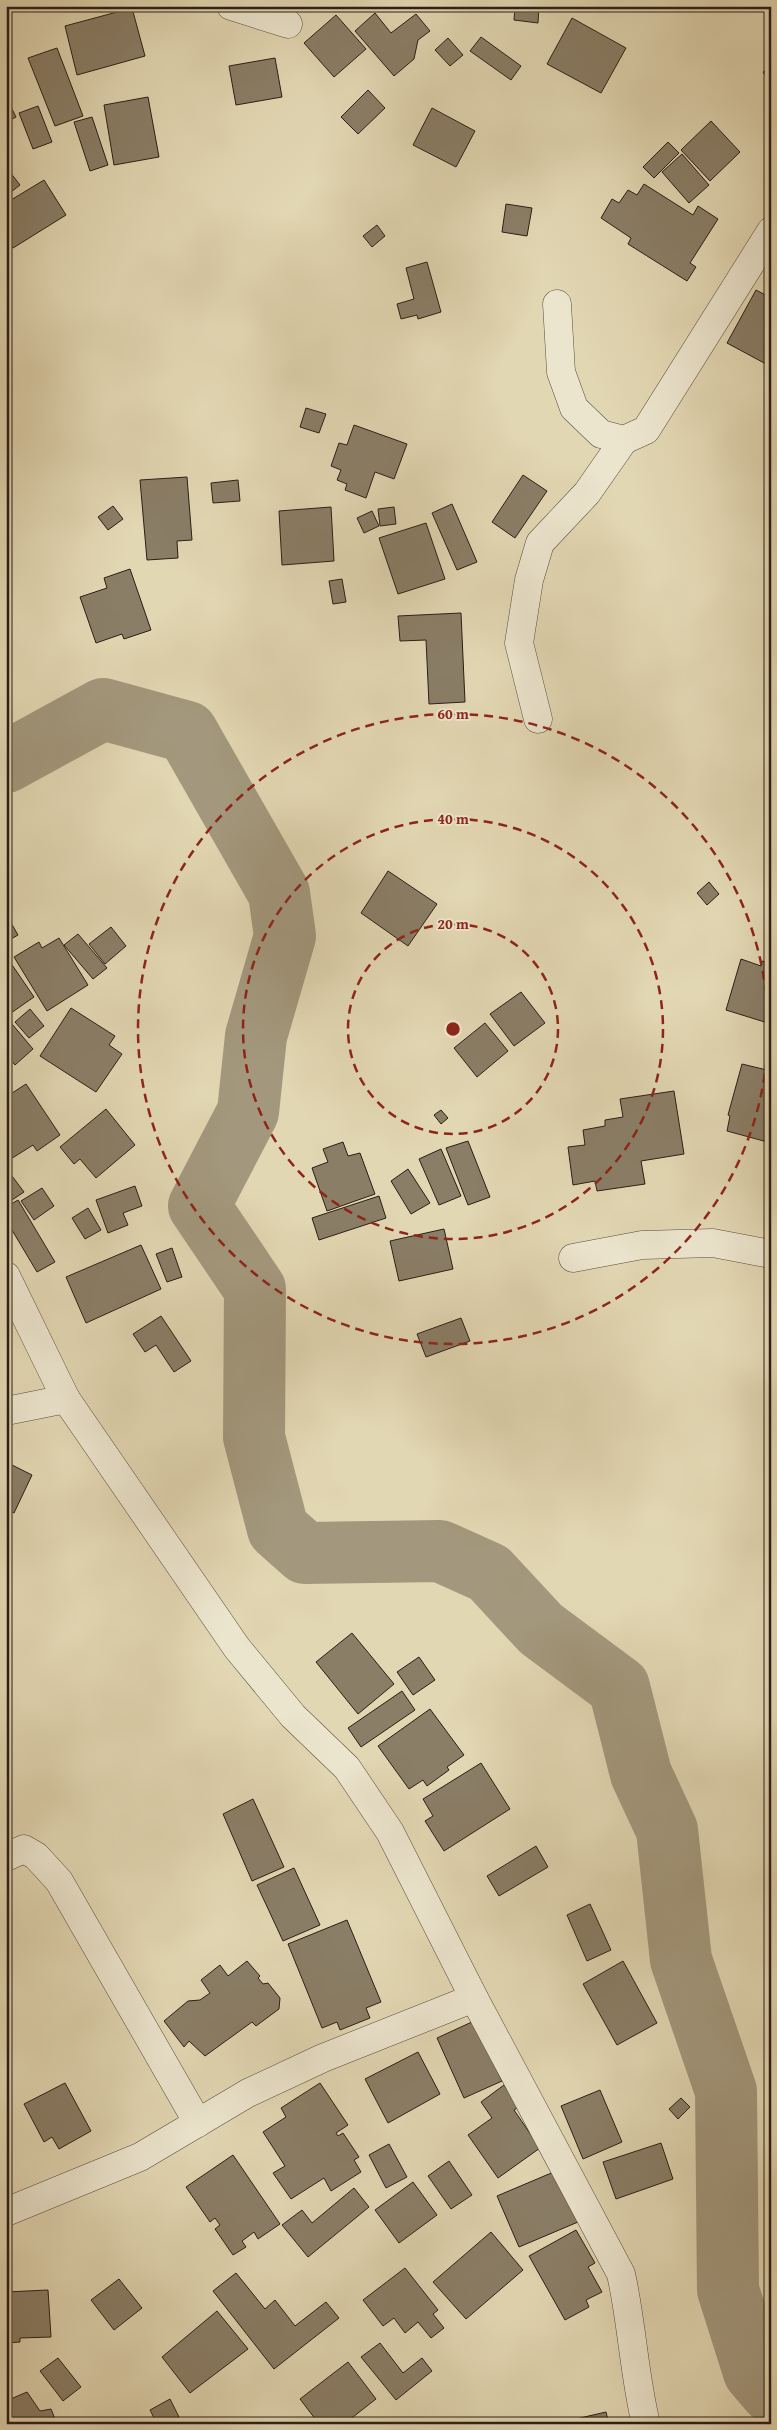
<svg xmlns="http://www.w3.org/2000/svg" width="777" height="2430" font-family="'Gentium Book Plus',serif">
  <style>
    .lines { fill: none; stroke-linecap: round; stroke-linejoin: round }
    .river { stroke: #a3987d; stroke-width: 62 }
    .building { fill: #8a7e67; stroke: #2a1e15 }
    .minor-casing { stroke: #584c3c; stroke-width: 29 }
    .minor { stroke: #ece5ce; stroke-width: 28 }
    .ring { fill: none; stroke: #8f2418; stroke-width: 2.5; stroke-dasharray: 9 6 }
    .centre { fill: #8f2418; stroke: #ece5ce; stroke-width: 2.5 }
    .ring-label { font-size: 15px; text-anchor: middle; font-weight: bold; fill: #8f2418; stroke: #ece5ce; stroke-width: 4; stroke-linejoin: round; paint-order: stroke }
  </style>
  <rect width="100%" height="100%" fill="#e2d7b3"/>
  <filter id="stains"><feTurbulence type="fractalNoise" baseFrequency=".004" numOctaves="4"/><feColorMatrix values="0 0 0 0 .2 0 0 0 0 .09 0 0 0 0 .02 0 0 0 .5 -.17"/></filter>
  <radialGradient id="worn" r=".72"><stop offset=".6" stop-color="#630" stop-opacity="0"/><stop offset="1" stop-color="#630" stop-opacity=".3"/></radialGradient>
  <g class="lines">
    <path class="river" d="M 6,762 L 103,709 L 187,732 L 279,893 L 285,936 L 256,1036 L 248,1112 L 199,1206 L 255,1289 L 254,1437 L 278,1529 L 305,1553 L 440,1551 L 489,1573 L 541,1629 L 619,1687 L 641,1774 L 667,1830 L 681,1960 L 726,2091 L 728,2290 L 754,2372 L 771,2392"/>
  </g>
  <g class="building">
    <path d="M 515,6 L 539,6 L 538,23 L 514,20 Z"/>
    <path d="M 132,8 L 145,56 L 77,75 L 65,26 Z"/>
    <path d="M 375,13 L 391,33 L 416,14 L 430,31 L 418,40 L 414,59 L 394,76 L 355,31 Z"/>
    <path d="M 336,15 L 366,49 L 334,77 L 304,43 Z"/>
    <path d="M 572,18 L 626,48 L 601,93 L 547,64 Z"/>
    <path d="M 481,37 L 521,66 L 511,80 L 470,51 Z"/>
    <path d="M 448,38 L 463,55 L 450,66 L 435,50 Z"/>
    <path d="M 57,48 L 83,116 L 55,126 L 28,58 Z"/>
    <path d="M 275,58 L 282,97 L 236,105 L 229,66 Z"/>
    <path d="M 771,67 L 771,84 L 763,72 Z"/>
    <path d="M 368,90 L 385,108 L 358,134 L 341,117 Z"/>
    <path d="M 6,97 L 16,117 L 6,122 Z"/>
    <path d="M 148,97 L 159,157 L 114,165 L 104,105 Z"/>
    <path d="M 38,106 L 52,142 L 33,149 L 19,113 Z"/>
    <path d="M 432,108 L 475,131 L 456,167 L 413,145 Z"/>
    <path d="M 92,117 L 108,165 L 90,171 L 74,122 Z"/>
    <path d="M 711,121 L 740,152 L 710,181 L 681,150 Z"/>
    <path d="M 668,142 L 679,153 L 654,178 L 643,167 Z"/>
    <path d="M 682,154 L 709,185 L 689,203 L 662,172 Z"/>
    <path d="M 6,167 L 20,185 L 6,196 Z"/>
    <path d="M 44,180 L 66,215 L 13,248 L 6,237 L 6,203 Z"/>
    <path d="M 644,184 L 693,215 L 698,206 L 718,219 L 690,263 L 696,267 L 687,281 L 628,244 L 631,238 L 601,218 L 612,199 L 619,203 L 628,190 L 637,195 Z"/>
    <path d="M 506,204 L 532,208 L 527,236 L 502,232 Z"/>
    <path d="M 377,225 L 385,236 L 372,247 L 363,236 Z"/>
    <path d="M 427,262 L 441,312 L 418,319 L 417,315 L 401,319 L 397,304 L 414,299 L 406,268 Z"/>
    <path d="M 756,290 L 771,298 L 771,355 L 766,364 L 727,343 Z"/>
    <path d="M 306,408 L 326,414 L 319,433 L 300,427 Z"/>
    <path d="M 354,425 L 407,444 L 394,479 L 375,472 L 366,498 L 345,490 L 347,484 L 337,480 L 341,470 L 331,466 L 339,443 L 347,445 Z"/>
    <path d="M 523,475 L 547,491 L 515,538 L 492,522 Z"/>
    <path d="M 187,477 L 192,540 L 177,541 L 178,558 L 147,560 L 140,480 Z"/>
    <path d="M 238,480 L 240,501 L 213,503 L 211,483 Z"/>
    <path d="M 452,504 L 477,562 L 457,570 L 432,513 Z"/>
    <path d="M 113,506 L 123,519 L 108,530 L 98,517 Z"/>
    <path d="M 331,507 L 334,561 L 282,565 L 279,511 Z"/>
    <path d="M 394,507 L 396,524 L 380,526 L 378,509 Z"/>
    <path d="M 372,511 L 379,526 L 364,533 L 357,518 Z"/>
    <path d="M 426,523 L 445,579 L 398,594 L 379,538 Z"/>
    <path d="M 130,569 L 151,630 L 124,639 L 122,634 L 96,643 L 80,597 L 107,588 L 104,578 Z"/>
    <path d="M 342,579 L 346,602 L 333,604 L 329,581 Z"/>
    <path d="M 461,613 L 465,702 L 429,704 L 426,640 L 400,641 L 398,616 Z"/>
    <path d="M 388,871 L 437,904 L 408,946 L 361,913 Z"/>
    <path d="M 709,882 L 719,894 L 707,905 L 697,893 Z"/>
    <path d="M 6,914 L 18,935 L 6,942 Z"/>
    <path d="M 111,927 L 126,946 L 105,964 L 89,944 Z"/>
    <path d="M 78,934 L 107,968 L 93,979 L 64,945 Z"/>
    <path d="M 59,938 L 88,985 L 47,1011 L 14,957 L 39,942 L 42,948 Z"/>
    <path d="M 6,956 L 34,997 L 11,1013 L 6,1006 Z"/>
    <path d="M 741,959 L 761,966 L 762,961 L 771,964 L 771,1024 L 726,1010 Z"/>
    <path d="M 521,992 L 545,1023 L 514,1046 L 490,1014 Z"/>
    <path d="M 71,1008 L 115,1036 L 109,1045 L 122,1054 L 96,1092 L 40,1056 Z"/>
    <path d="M 30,1009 L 44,1026 L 29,1038 L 15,1022 Z"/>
    <path d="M 7,1018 L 33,1049 L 15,1065 L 6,1054 Z"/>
    <path d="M 485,1023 L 508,1051 L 477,1077 L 454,1048 Z"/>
    <path d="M 742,1064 L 771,1071 L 771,1143 L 727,1131 L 730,1116 L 728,1115 Z"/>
    <path d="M 26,1084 L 60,1135 L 37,1151 L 33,1145 L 6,1162 L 6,1097 Z"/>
    <path d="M 674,1091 L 684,1154 L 641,1161 L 645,1184 L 597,1191 L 595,1181 L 573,1185 L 568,1147 L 585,1145 L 583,1130 L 605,1126 L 605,1120 L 623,1117 L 620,1099 Z"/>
    <path d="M 106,1109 L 135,1145 L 96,1178 L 80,1159 L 74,1164 L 60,1147 Z"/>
    <path d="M 441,1110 L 448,1118 L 441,1124 L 434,1115 Z"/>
    <path d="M 468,1141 L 490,1197 L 468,1205 L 446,1148 Z"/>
    <path d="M 343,1142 L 348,1156 L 360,1153 L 375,1194 L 327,1211 L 312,1168 L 328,1162 L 323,1149 Z"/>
    <path d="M 441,1149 L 461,1196 L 439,1205 L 419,1159 Z"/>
    <path d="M 6,1168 L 24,1192 L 6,1204 Z"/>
    <path d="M 408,1169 L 430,1203 L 411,1214 L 391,1181 Z"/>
    <path d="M 135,1186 L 142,1206 L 123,1213 L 128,1225 L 108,1233 L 96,1200 Z"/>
    <path d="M 42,1188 L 54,1206 L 34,1220 L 21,1201 Z"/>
    <path d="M 379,1196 L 386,1218 L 319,1240 L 312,1218 Z"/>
    <path d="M 18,1200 L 55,1262 L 37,1272 L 6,1220 L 6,1207 Z"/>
    <path d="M 88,1208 L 101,1230 L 85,1239 L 72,1218 Z"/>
    <path d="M 444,1229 L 453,1269 L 399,1281 L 390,1241 Z"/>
    <path d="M 141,1245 L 161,1289 L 86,1323 L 66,1277 Z"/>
    <path d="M 172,1248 L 182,1277 L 167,1282 L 156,1254 Z"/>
    <path d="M 161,1316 L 191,1361 L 174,1372 L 156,1345 L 145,1352 L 133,1334 Z"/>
    <path d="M 461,1318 L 470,1341 L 426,1357 L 417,1334 Z"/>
    <path d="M 6,1462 L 32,1475 L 14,1513 L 6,1509 Z"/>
    <path d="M 352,1633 L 394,1684 L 358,1714 L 316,1662 Z"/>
    <path d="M 419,1657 L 435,1680 L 413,1695 L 397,1672 Z"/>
    <path d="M 402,1691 L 415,1710 L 361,1747 L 348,1728 Z"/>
    <path d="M 430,1709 L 464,1755 L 447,1767 L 449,1770 L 427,1786 L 423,1780 L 409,1789 L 378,1746 Z"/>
    <path d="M 481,1763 L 510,1809 L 444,1851 L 425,1821 L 433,1816 L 423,1799 Z"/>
    <path d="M 253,1799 L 284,1867 L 252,1881 L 223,1814 Z"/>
    <path d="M 536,1846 L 548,1867 L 499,1896 L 487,1876 Z"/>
    <path d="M 294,1868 L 320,1925 L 283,1941 L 257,1885 Z"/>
    <path d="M 590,1904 L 611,1950 L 587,1961 L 567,1915 Z"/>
    <path d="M 347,1920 L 381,2002 L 366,2008 L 370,2018 L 340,2030 L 337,2022 L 322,2028 L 288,1944 Z"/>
    <path d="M 247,1961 L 260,1976 L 258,1978 L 263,1984 L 268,1983 L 280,1998 L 279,2009 L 256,2026 L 252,2022 L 205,2056 L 189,2041 L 184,2047 L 164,2021 L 188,2001 L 200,2000 L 210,1993 L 201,1980 L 220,1965 L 228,1976 Z"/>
    <path d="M 623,1961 L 657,2023 L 617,2045 L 583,1984 Z"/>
    <path d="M 474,2021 L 502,2081 L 464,2098 L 437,2038 Z"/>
    <path d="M 418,2052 L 440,2094 L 388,2123 L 365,2079 Z"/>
    <path d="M 65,2083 L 91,2131 L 59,2149 L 52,2137 L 44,2142 L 24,2104 Z"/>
    <path d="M 320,2083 L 348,2125 L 336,2133 L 338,2136 L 343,2133 L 359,2157 L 354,2160 L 361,2172 L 331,2191 L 324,2178 L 291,2199 L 273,2173 L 285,2166 L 263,2132 L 286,2117 L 281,2108 Z"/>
    <path d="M 504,2085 L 519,2107 L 514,2110 L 540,2148 L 498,2178 L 468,2135 L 492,2118 L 481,2102 Z"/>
    <path d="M 600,2090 L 622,2142 L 583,2159 L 561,2106 Z"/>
    <path d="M 681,2098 L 690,2107 L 678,2119 L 669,2109 Z"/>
    <path d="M 661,2143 L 673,2179 L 616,2199 L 603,2162 Z"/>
    <path d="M 389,2144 L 407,2177 L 386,2188 L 369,2155 Z"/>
    <path d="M 233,2155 L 280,2224 L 258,2239 L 254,2232 L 242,2241 L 246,2247 L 233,2255 L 215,2229 L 220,2225 L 215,2218 L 210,2222 L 186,2187 Z"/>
    <path d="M 449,2161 L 472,2195 L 451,2209 L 428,2176 Z"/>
    <path d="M 556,2171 L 578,2222 L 519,2247 L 497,2196 Z"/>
    <path d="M 413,2182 L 437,2215 L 399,2243 L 375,2210 Z"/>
    <path d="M 354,2188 L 369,2207 L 308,2257 L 282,2225 L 302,2210 L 312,2223 Z"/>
    <path d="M 576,2230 L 595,2263 L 588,2267 L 602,2292 L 586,2300 L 589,2307 L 565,2320 L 529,2256 Z"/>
    <path d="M 491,2232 L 523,2270 L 466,2319 L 433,2282 Z"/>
    <path d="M 405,2268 L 438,2310 L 433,2314 L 444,2328 L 431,2338 L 418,2322 L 405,2333 L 394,2318 L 383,2326 L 363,2300 Z"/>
    <path d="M 236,2273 L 265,2309 L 275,2300 L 295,2326 L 326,2302 L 339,2318 L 274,2369 L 213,2291 Z"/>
    <path d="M 119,2279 L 142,2308 L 114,2330 L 91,2300 Z"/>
    <path d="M 48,2290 L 51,2337 L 20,2338 L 20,2342 L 6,2343 L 6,2292 Z"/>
    <path d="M 217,2311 L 248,2349 L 190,2393 L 162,2357 Z"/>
    <path d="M 380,2343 L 403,2373 L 422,2358 L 432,2371 L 396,2400 L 361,2357 Z"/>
    <path d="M 58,2358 L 81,2387 L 63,2401 L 40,2371 Z"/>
    <path d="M 348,2362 L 376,2399 L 344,2424 L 319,2424 L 300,2399 Z"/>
    <path d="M 27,2392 L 40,2411 L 51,2409 L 57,2424 L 6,2424 L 6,2401 Z"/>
    <path d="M 170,2399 L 179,2417 L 167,2424 L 157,2424 L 150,2410 Z"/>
    <path d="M 606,2412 L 609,2424 L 554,2424 Z"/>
  </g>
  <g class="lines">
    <g class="minor-casing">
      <g id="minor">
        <path d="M 231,6 L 288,24"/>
        <path d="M 557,304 L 561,372 L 574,408 L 601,434 L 624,440 L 646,430 L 771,231"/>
        <path d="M 538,719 L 519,643 L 529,580 L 540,543 L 587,493 L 624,440"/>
        <path d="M 573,1258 L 642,1245 L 713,1243 L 771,1254"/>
        <path d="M 6,1276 L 66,1399 L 237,1648 L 293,1716 L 347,1768 L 390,1832 L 474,1998 L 621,2274 C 632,2323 634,2375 646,2424"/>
        <path d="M 6,1411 L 66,1399"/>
        <path d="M 6,1857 L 24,1849 L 36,1856 L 59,1881 L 198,2123"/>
        <path d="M 6,2212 L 140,2157 L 248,2093 L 323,2058 L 474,1998"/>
      </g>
    </g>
    <use href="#minor" class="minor"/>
  </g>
  <g class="ring">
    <circle cx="453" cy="1029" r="105"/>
    <circle cx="453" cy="1029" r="210"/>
    <circle cx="453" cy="1029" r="315"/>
  </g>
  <circle cx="453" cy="1029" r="8" class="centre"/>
  <g class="ring-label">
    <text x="453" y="719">60 m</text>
    <text x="453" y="824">40 m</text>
    <text x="453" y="929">20 m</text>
  </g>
  <rect width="777" height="2430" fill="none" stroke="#e2d7b3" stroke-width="25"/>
  <rect x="8" y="8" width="762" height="2415" fill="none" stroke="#2a1e15" stroke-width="2.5"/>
  <rect x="12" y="12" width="752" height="2405" fill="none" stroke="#2a1e15"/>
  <rect width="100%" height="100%" filter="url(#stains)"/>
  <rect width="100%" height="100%" fill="url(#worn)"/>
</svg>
